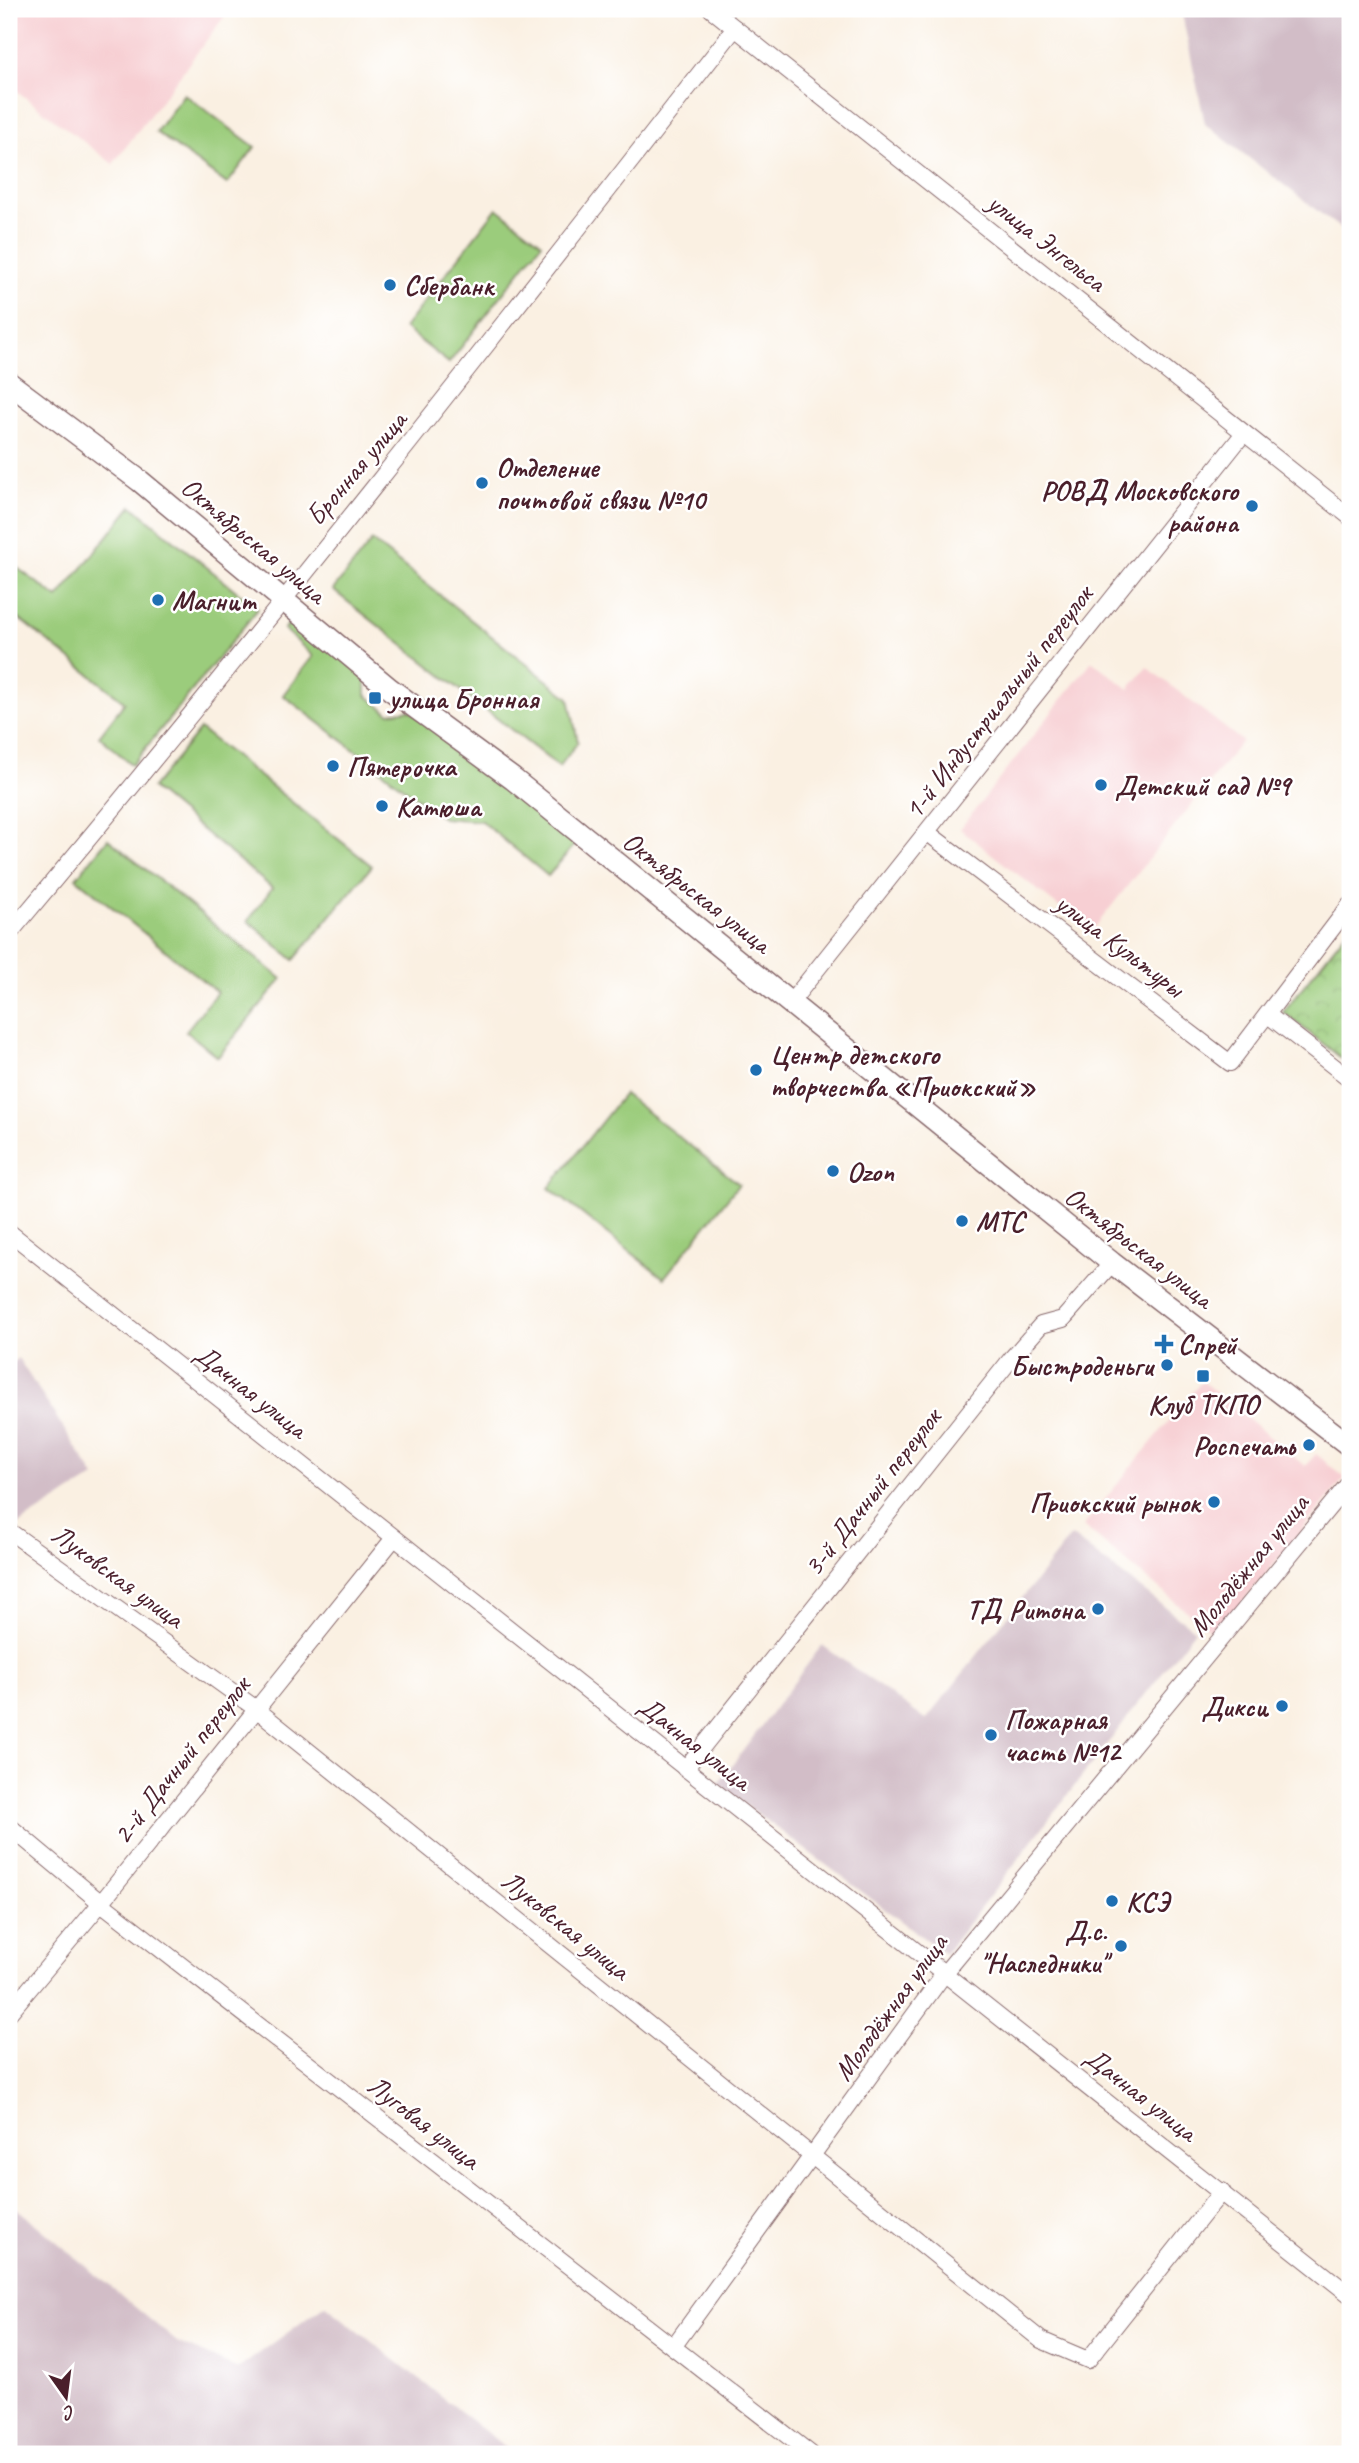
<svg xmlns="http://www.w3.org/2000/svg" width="1359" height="2463" font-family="Caveat,sans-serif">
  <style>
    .built { fill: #f7cfd3 }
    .industrial { fill: #d2bdc7 }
    .green { fill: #9bcc7c; stroke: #727654; stroke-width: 2 }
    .park { fill: url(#park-crowns); stroke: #727654; stroke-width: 2 }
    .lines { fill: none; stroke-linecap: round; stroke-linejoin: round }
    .street-casing { stroke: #88686b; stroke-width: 18 }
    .secondary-casing { stroke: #88686b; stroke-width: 24 }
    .street { stroke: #fff; stroke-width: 16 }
    .secondary { stroke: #fff; stroke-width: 21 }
    .poi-dot { fill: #1f6fb2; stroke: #fff; stroke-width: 2.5 }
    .labels { text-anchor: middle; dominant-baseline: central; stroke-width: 5; stroke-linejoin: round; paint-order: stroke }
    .street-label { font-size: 28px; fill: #4a1f2b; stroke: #fff }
    .poi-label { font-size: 28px; font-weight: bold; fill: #4a1f2b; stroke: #fff; text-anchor: start }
  </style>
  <defs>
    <pattern id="park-crowns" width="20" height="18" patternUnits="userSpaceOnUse" patternTransform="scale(1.75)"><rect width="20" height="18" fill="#9bcc7c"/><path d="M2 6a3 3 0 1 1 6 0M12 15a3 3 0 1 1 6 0" fill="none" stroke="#87af6b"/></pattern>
  </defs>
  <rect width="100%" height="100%" fill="#fff"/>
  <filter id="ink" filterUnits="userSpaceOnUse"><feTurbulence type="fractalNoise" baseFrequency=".0143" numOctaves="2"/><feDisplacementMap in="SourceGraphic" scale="14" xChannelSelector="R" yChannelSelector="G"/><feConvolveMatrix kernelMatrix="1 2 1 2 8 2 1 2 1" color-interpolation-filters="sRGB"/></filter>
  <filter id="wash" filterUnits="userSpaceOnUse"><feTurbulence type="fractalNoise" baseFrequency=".00686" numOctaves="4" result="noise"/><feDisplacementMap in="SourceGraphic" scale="28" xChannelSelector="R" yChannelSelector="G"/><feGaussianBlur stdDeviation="1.57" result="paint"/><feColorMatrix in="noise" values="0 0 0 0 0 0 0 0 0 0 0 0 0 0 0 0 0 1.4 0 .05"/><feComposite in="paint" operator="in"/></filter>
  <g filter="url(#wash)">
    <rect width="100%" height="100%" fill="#faf0e2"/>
    <g class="built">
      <path d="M 9,9 L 230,9 L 113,164 L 9,85 Z"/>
      <path d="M 1092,661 L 1129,689 L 1147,667 L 1242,741 L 1091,932 L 960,829 Z"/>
      <path d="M 1202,1381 L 1305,1466 L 1316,1454 L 1345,1478 L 1215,1635 L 1083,1526 Z"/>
    </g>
    <g class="industrial">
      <path d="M 1181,9 L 1350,9 L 1350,236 L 1205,124 Z"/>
      <path d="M 18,1358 L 95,1477 L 11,1529 L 9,1365 Z"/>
      <path d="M 1071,1536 L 1195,1630 L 945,1954 L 718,1784 L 822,1645 L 926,1720 Z"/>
      <path d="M 9,2202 L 177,2342 L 238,2369 L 325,2305 L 514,2454 L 9,2454 Z"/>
    </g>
    <g class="green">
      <path d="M 184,94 L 255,147 L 227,184 L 156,132 Z"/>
      <path d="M 497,208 L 542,243 L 449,363 L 404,328 Z"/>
      <path d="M 132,506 L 258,609 L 132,765 L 99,736 L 125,702 L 9,611 L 9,562 L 58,598 Z"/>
      <path d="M 372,541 L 569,698 L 578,742 L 559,767 L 333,590 Z"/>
      <path d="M 295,617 L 366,675 L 366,695 L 389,713 L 410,710 L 578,841 L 548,876 L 481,821 L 443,818 L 283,695 L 313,656 L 284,629 Z"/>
      <path d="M 200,729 L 372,866 L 294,960 L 248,921 L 272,888 L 152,788 Z"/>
      <path d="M 108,839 L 282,979 L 218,1057 L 186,1031 L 217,992 L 76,878 Z"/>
      <path d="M 624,1094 L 739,1184 L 664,1278 L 549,1188 Z"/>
    </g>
    <path class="park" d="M 1350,927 L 1350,1065 L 1283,1012 Z"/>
  </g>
  <g filter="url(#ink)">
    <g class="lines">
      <g class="street-casing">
        <g id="street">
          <path d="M 711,9 L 1350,517"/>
          <path d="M 928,833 L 1230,1063 L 1350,905"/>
          <path d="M 9,934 C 258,638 497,333 735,28"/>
          <path d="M 791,1002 L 1244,433"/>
          <path d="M 1268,1015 L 1350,1079"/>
          <path d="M 9,1232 L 1350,2295"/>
          <path d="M 9,1531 L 255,1708 L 1041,2340 L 1088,2360 L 1222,2191"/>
          <path d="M 685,1769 L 1011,1359 L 1041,1325 L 1063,1319 L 1112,1263"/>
          <path d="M 9,1826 L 101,1903 L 811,2454"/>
          <path d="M 9,2013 L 101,1903 L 394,1538"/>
          <path d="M 673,2347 L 944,1974 L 1350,1482"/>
        </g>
      </g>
      <g class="secondary-casing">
        <path id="secondary" d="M 9,383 L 140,481 L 390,689 L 513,779 L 1112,1263 L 1350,1446"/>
      </g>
      <use href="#street" class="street"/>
      <use href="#secondary" class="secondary"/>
    </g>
  </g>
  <g class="poi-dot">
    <circle cx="390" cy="285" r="7"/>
    <circle cx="482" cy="483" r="7"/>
    <circle cx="1252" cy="506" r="7"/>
    <circle cx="158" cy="600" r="7"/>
    <rect x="368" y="691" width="14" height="14" rx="3.5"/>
    <circle cx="333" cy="766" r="7"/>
    <circle cx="1101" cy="785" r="7"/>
    <circle cx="382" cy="806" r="7"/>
    <circle cx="756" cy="1070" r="7"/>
    <circle cx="833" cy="1171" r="7"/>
    <circle cx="962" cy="1221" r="7"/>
    <path d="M1160.5 1333.5h7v7h7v7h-7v7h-7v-7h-7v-7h7z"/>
    <circle cx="1167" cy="1365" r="7"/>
    <rect x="1196" y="1369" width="14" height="14" rx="3.5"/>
    <circle cx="1309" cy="1445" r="7"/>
    <circle cx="1214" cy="1502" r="7"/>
    <circle cx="1098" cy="1609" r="7"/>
    <circle cx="1282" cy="1706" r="7"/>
    <circle cx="991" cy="1735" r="7"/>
    <circle cx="1112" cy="1901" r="7"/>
    <circle cx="1121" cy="1946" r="7"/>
  </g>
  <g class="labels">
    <g class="street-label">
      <text transform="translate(1047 242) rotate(38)">улица Энгельса</text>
      <text transform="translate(356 468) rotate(-50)">Бронная улица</text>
      <text transform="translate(254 540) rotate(40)">Октябрьская улица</text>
      <text transform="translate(998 702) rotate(-52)">1-й Индустриальный переулок</text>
      <text transform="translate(697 892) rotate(38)">Октябрьская улица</text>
      <text transform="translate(1120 945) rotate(37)">улица Культуры</text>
      <text transform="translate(1139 1247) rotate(38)">Октябрьская улица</text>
      <text transform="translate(251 1391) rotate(38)">Дачная улица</text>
      <text transform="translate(872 1492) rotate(-52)">3-й Дачный переулок</text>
      <text transform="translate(1248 1565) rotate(-51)">Молодёжная улица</text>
      <text transform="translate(118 1576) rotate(36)">Луковская улица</text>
      <text transform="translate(695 1743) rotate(38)">Дачная улица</text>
      <text transform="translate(181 1760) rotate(-52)">2-й Дачный переулок</text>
      <text transform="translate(566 1925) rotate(39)">Луковская улица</text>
      <text transform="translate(890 2007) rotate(-54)">Молодёжная улица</text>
      <text transform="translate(1141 2094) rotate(38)">Дачная улица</text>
      <text transform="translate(424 2122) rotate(38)">Луговая улица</text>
    </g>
    <g class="poi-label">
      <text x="404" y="285">Сбербанк</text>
      <text x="496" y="467">Отделение<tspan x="496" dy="32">почтовой связи №10</tspan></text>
      <text x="1238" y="490" text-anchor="end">РОВД Московского<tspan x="1238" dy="32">района</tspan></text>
      <text x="172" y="600">Магнит</text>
      <text x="389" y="698">улица Бронная</text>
      <text x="347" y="766">Пятерочка</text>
      <text x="1115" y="785">Детский сад №9</text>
      <text x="396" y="806">Катюша</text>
      <text x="770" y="1054">Центр детского<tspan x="770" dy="32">творчества «Приокский»</tspan></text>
      <text x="847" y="1171">Ozon</text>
      <text x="976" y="1221">МТС</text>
      <text x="1178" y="1344">Спрей</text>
      <text x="1153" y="1365" text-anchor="end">Быстроденьги</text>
      <text x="1203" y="1404" text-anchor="middle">Клуб ТКПО</text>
      <text x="1295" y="1445" text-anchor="end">Роспечать</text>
      <text x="1200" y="1502" text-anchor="end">Приокский рынок</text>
      <text x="1084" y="1609" text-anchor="end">ТД Ритона</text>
      <text x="1268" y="1706" text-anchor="end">Дикси</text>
      <text x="1005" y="1719">Пожарная<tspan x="1005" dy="32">часть №12</tspan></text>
      <text x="1126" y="1901">КСЭ</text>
      <text x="1107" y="1930" text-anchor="end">Д.с.<tspan x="1107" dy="32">"Наследники"</tspan></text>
    </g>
  </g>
  <rect width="1359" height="2463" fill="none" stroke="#fff" stroke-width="35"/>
  <g transform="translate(66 2397) rotate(166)" stroke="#ffffff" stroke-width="5" paint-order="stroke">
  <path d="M0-5L12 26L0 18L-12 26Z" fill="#4a1f2b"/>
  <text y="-10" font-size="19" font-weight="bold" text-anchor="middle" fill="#4a1f2b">С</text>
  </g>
</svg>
